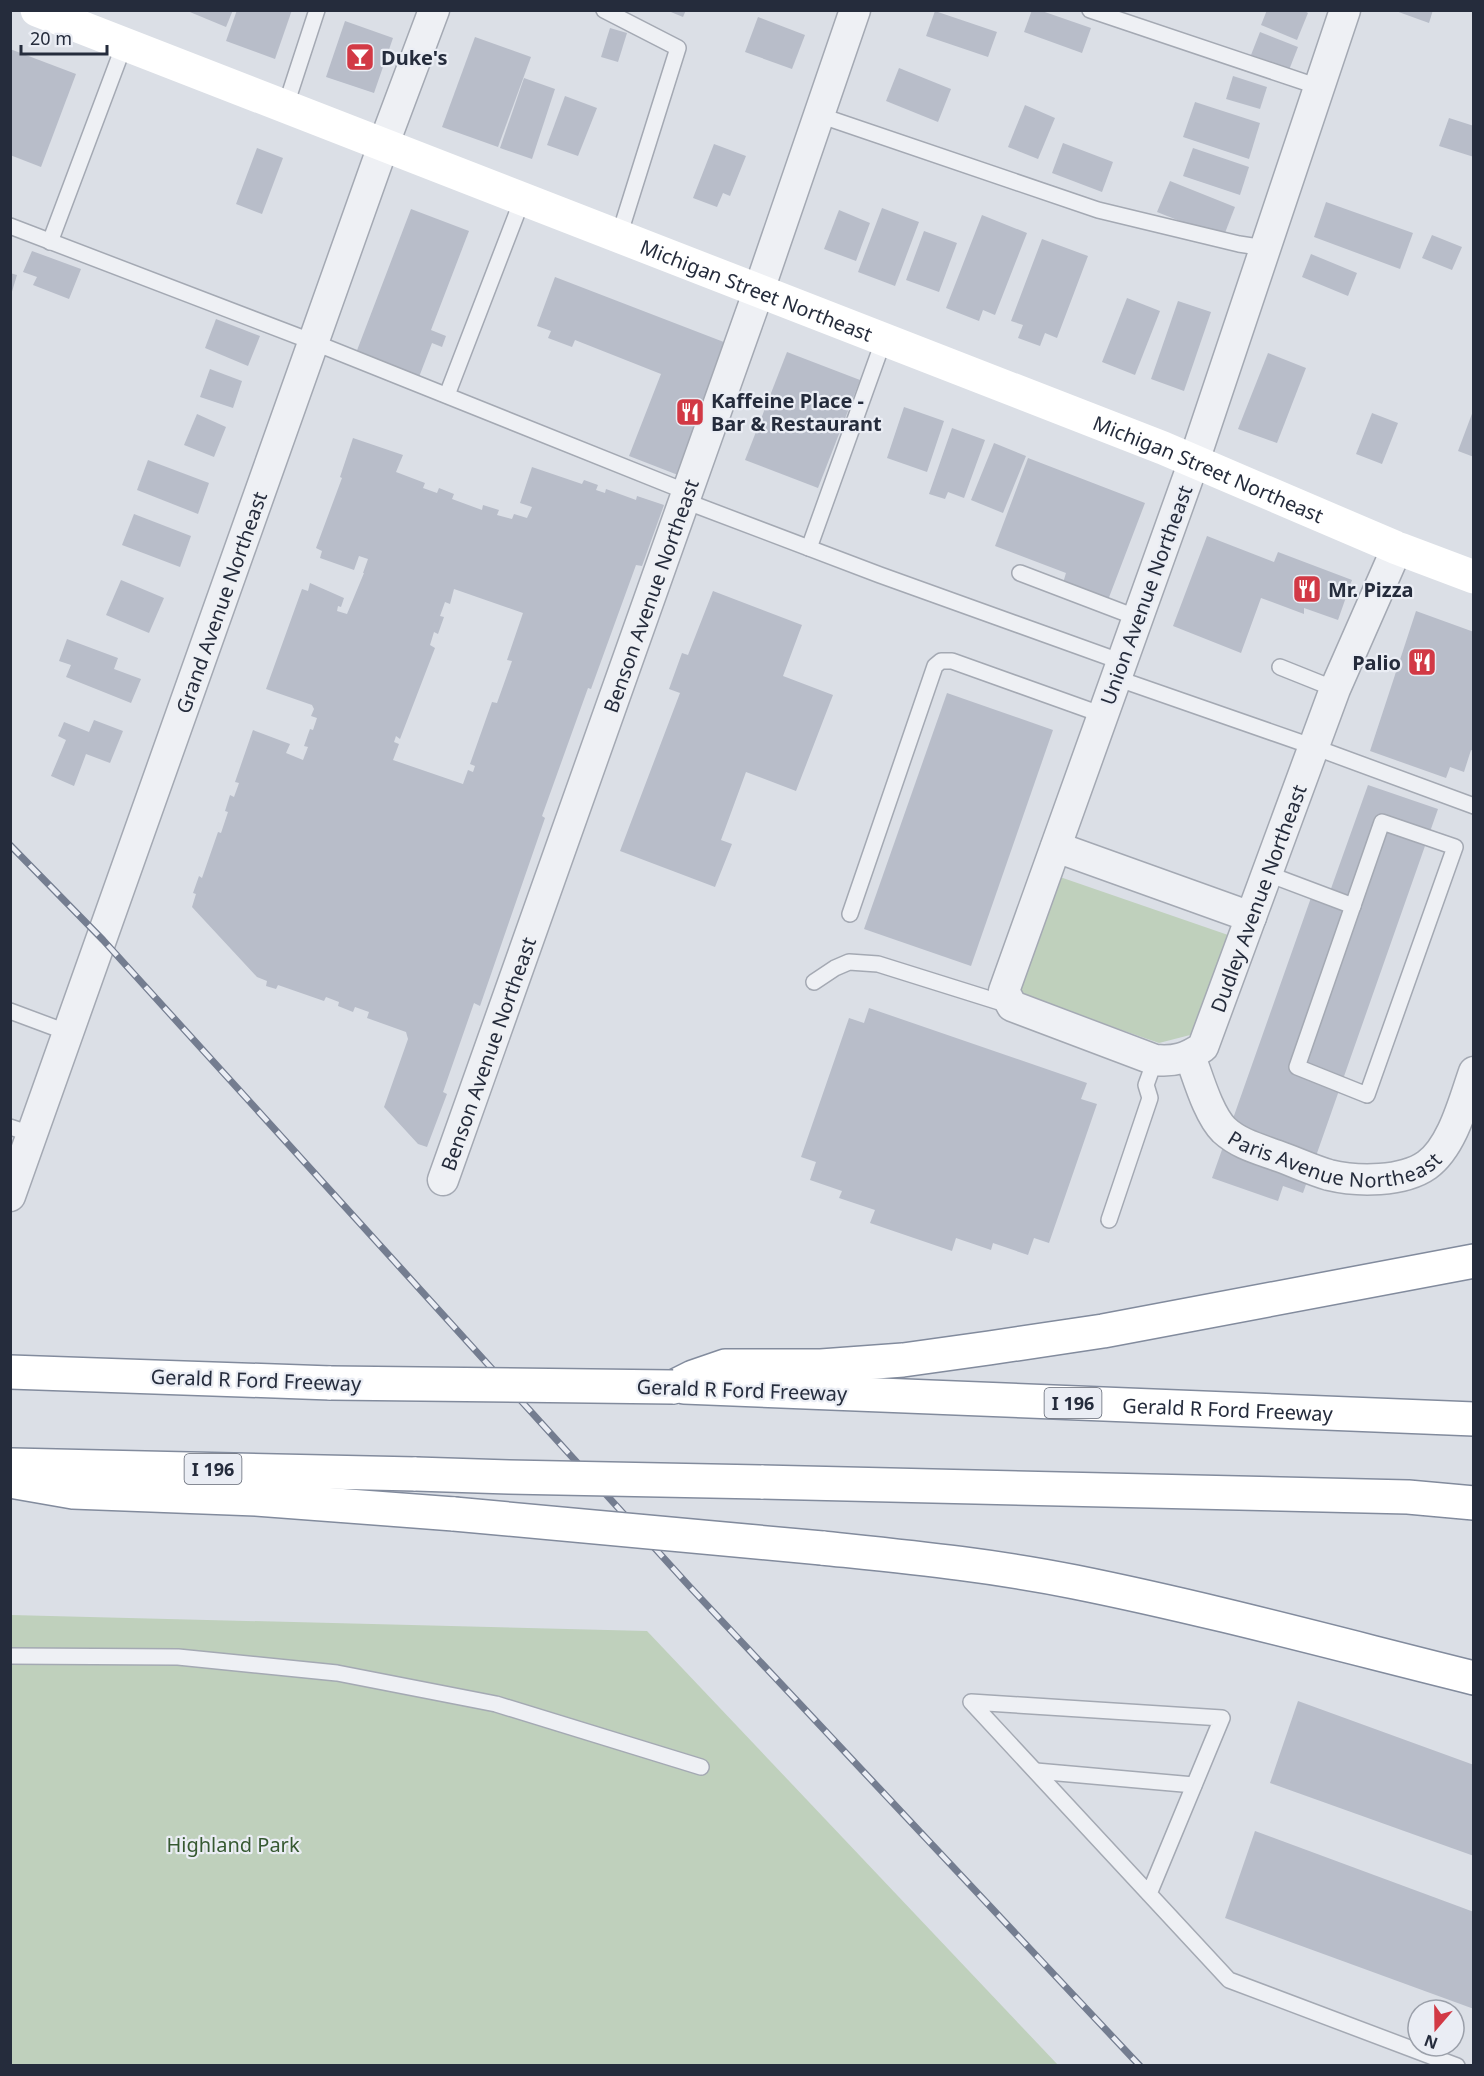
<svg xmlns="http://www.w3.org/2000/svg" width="1484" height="2076" font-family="'Noto Sans',sans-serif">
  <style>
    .green { fill: #bfd0bc }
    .building { fill: #b8bdc9; fill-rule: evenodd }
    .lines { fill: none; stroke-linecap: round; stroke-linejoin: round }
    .service-casing { stroke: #a4a9b3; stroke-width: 18 }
    .minor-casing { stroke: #a4a9b3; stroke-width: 33 }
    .motorway-casing { stroke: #828b9d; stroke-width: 36 }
    .service { stroke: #eef0f4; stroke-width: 15 }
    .minor { stroke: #eef0f4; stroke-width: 30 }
    .secondary { stroke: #fff; stroke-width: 33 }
    .motorway { stroke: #fff; stroke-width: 33 }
    .rail-casing { stroke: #747d90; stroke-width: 7 }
    .rail { stroke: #eaedf4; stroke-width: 4.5; stroke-dasharray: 14; stroke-linecap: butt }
    .motorway-bridge-casing { stroke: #828b9d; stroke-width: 36; stroke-linecap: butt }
    .motorway-bridge { stroke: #fff; stroke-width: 33 }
    .labels { text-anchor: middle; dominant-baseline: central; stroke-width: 4.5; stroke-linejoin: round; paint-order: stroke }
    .shield { fill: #eaedf4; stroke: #606673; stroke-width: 1.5 }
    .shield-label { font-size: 18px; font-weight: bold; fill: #252c3c }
    .poi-label { font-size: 20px; font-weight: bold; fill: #252c3c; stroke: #eaedf4; text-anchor: start }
    .street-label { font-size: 20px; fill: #252c3c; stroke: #eaedf4 }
    .park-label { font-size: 20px; fill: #365931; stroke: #eaedf4 }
  </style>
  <rect width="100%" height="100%" fill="#dbdfe6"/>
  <g class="green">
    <path d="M 1060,877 L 1231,936 L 1194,1034 L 1159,1043 L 1018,994 Z"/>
    <path d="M 11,1615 L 647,1631 L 1058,2065 L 11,2066 Z"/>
  </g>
  <g class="building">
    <path d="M 185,10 L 233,10 L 226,27 Z"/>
    <path d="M 237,10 L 292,10 L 275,59 L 226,41 Z"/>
    <path d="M 666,10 L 686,10 L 683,17 Z"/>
    <path d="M 1032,10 L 1039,10 L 1091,28 L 1082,53 L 1024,32 Z"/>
    <path d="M 1267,10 L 1303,10 L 1308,13 L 1297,40 L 1261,25 Z"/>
    <path d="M 1393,10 L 1433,10 L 1429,23 Z"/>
    <path d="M 935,11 L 997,32 L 988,57 L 926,36 Z"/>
    <path d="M 758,17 L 805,35 L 792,69 L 745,52 Z"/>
    <path d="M 345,21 L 393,38 L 374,93 L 326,77 Z"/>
    <path d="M 610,28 L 627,33 L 618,62 L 601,57 Z"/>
    <path d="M 1260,32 L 1298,47 L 1289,70 L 1251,55 Z"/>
    <path d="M 475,37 L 531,57 L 498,147 L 442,127 Z"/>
    <path d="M 10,49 L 76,74 L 41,167 L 10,155 Z"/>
    <path d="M 899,68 L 951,89 L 938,122 L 886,101 Z"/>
    <path d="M 1233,76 L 1267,87 L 1260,109 L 1226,99 Z"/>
    <path d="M 524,78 L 555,89 L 532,159 L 500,148 Z"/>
    <path d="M 565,96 L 597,108 L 578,156 L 547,145 Z"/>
    <path d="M 1195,102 L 1260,123 L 1249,159 L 1183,137 Z"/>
    <path d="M 1025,105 L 1055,118 L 1038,159 L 1008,147 Z"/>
    <path d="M 1449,118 L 1474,126 L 1474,157 L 1439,146 Z"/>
    <path d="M 1063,143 L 1113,162 L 1102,192 L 1052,173 Z"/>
    <path d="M 714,144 L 746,156 L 730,196 L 723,193 L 717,207 L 693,198 Z"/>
    <path d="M 257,148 L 283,158 L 262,214 L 236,204 Z"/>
    <path d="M 1193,148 L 1249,167 L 1240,195 L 1183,176 Z"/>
    <path d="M 1170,181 L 1235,207 L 1223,238 L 1157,212 Z"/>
    <path d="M 1326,202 L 1413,233 L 1400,269 L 1314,237 Z"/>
    <path d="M 882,208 L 919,222 L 895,286 L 858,272 Z"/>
    <path d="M 411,209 L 469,231 L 431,330 L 446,336 L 442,347 L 432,343 L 419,377 L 356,353 Z"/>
    <path d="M 839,210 L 870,223 L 856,261 L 824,249 Z"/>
    <path d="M 982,215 L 1027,233 L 995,315 L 983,310 L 979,321 L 946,308 Z"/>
    <path d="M 924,231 L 957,243 L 939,292 L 906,280 Z"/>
    <path d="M 1432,235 L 1462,247 L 1452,270 L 1422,258 Z"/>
    <path d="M 1042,239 L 1088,256 L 1057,338 L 1045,333 L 1040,346 L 1018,338 L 1023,325 L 1011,321 Z"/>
    <path d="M 32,251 L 81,269 L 69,299 L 33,285 L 37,277 L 23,272 Z"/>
    <path d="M 1311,254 L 1357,273 L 1348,296 L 1302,277 Z"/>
    <path d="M 10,273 L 17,275 L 11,295 L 10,295 Z"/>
    <path d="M 555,277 L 729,344 L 678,475 L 629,456 L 661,374 L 575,340 L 572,347 L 548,338 L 551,331 L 537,326 Z"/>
    <path d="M 1127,298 L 1160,311 L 1135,375 L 1102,362 Z"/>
    <path d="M 1178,301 L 1211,312 L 1184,391 L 1151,379 Z"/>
    <path d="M 216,319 L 260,336 L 248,366 L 205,348 Z"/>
    <path d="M 787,352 L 860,380 L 818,488 L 745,460 Z"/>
    <path d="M 1268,353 L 1306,368 L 1277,443 L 1238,429 Z"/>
    <path d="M 210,369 L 242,381 L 233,408 L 200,397 Z"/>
    <path d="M 904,407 L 944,421 L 927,472 L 887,458 Z"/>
    <path d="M 1473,411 L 1474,411 L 1474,457 L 1458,451 Z"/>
    <path d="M 1372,413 L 1398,423 L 1382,464 L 1356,454 Z"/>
    <path d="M 197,414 L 226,427 L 214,457 L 184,445 Z"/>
    <path d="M 952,428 L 985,440 L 964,498 L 948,492 L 945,499 L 929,494 Z"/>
    <path d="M 353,438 L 403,455 L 396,472 L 425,483 L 423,488 L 437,493 L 439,488 L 454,494 L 452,499 L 482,510 L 483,505 L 499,510 L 497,515 L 512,519 L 514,514 L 527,518 L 532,507 L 520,503 L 532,467 L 582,484 L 584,480 L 598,485 L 596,490 L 605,493 L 606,489 L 636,500 L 637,496 L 664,505 L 642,566 L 636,565 L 591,689 L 588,688 L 542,816 L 545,818 L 480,1006 L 474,1003 L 443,1092 L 447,1094 L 427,1147 L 418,1144 L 384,1107 L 408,1039 L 406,1032 L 367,1018 L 369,1012 L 355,1007 L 353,1012 L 338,1006 L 339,1002 L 326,997 L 324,1001 L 278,985 L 276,989 L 266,986 L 267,981 L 257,977 L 192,907 L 196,894 L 193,893 L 199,876 L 202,878 L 218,832 L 221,833 L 228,812 L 225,811 L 230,795 L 234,797 L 239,783 L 235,782 L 253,730 L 290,744 L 286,753 L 303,760 L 308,747 L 304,746 L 310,729 L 313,730 L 317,718 L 311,716 L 314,709 L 312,705 L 266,689 L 302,589 L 308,591 L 310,583 L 344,598 L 341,607 L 338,606 L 337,611 L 347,614 L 364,573 L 363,573 L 368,559 L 359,556 L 354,570 L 320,558 L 322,551 L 316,548 L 342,478 L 340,477 ZM 454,589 L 523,613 L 507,660 L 512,661 L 497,703 L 492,702 L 470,764 L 475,766 L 473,772 L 468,770 L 463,784 L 393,760 L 399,744 L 394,742 L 396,736 L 400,739 L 435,648 L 430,645 L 434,632 L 438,634 L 444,617 L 440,616 L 445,602 L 450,604 Z"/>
    <path d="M 994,443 L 1026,456 L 1003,513 L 971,500 Z"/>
    <path d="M 1028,458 L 1145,503 L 1108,600 L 1063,583 L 1066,573 L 995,546 Z"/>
    <path d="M 148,460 L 209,483 L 198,514 L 137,490 Z"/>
    <path d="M 134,514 L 191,536 L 180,567 L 122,545 Z"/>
    <path d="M 1207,536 L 1274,562 L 1278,552 L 1352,580 L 1338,620 L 1304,608 L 1304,614 L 1261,598 L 1241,653 L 1173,626 Z"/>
    <path d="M 121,580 L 164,598 L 149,633 L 106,615 Z"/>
    <path d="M 713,591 L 802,625 L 783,676 L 833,695 L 796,791 L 746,772 L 721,840 L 732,844 L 715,887 L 620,851 L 680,693 L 669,689 L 682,653 L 688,655 Z"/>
    <path d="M 1416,611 L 1474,632 L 1474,751 L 1471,750 L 1464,772 L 1450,767 L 1446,778 L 1370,751 Z"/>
    <path d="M 67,639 L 118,658 L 114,669 L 141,679 L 131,703 L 66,677 L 71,665 L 59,661 Z"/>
    <path d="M 947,693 L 1053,730 L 971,966 L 864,929 Z"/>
    <path d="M 94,720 L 123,731 L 110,763 L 86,754 L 74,786 L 51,776 L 66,740 L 58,736 L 64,722 L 89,732 Z"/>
    <path d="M 1368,785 L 1438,809 L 1303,1193 L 1283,1186 L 1278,1201 L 1212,1178 L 1313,892 L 1328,897 Z"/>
    <path d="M 869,1008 L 1087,1083 L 1081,1099 L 1097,1104 L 1049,1243 L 1034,1238 L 1028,1255 L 993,1243 L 991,1250 L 956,1238 L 952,1251 L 870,1223 L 875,1210 L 839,1198 L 842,1191 L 810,1180 L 816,1162 L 801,1157 L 849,1018 L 864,1023 Z"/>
    <path d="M 1298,1701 L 1474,1765 L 1474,1856 L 1270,1783 Z"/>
    <path d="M 1255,1831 L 1474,1912 L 1474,2009 L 1225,1918 Z"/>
  </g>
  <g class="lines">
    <g class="service-casing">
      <g id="service">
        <path d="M 604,10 L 678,48 L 619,236"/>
        <path d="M 1090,10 L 1319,87"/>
        <path d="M 285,108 L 317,10"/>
        <path d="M 819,115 L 1098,210 L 1239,244 L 1265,248"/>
        <path d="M 10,226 L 313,342 L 687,492"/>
        <path d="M 50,242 L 124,45"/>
        <path d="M 447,395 L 522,200"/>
        <path d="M 685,501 L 880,575 L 1122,662"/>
        <path d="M 809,548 L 884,339"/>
        <path d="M 1020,573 L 1138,618"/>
        <path d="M 1280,667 L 1335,689"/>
        <path d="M 1116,678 L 1314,747 L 1474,806"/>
        <path d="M 1382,822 L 1455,847 L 1367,1095 L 1297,1067 Z"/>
        <path d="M 1268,874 L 1353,906"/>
        <path d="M 850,914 L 935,666 L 941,661 L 952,661 L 1103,715"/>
        <path d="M 814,982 L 835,968 L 849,962 L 878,964 L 1012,1006"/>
        <path d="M 10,1011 L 69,1033"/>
        <path d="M 10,1127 L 31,1134"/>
        <path d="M 1109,1220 L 1150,1098 L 1146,1085 L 1155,1060"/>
        <path d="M 10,1656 L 178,1657 L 337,1673 L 496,1704 L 701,1767"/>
        <path d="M 1036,1771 L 1194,1785"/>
        <path d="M 1149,1894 L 1222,1718 L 971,1702 L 1229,1980 L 1457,2066"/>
      </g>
    </g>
    <g class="minor-casing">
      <g id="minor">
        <path id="s1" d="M 1345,10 L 1194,461 L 1004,991 L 1012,1006 L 1155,1060 C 1175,1062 1187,1058 1203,1047 L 1335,689 L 1397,548"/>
        <path d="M 1056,847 L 1251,917"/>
        <path id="s2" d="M 1190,1056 C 1198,1077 1208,1114 1224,1130 C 1239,1144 1259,1149 1278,1156 C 1295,1162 1312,1170 1329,1175 C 1358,1182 1403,1182 1427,1165 C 1453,1146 1464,1100 1474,1072"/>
        <path id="s3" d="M 443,1180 L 759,290 L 855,10"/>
        <path id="s4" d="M 10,1196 L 383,146 L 434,10"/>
      </g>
    </g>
    <g class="motorway-casing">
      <g id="motorway">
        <path d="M 10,1372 L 331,1383"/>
        <path d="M 673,1387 L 693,1377 L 725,1366 L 821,1366 L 903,1360 L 989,1348 L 1103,1331 L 1474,1261"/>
        <path id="s6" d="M 684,1387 L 1474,1419"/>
        <path d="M 12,1465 L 416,1474"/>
        <path d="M 10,1481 L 73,1492 L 256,1499 L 454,1514"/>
        <path d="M 761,1482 L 1408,1497 L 1474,1503"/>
        <path d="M 822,1548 C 907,1557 991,1565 1075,1582 C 1209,1609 1341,1645 1474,1678"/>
      </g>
    </g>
    <use href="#service" class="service"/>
    <use href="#minor" class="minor"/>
    <path class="secondary" id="s5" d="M 37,10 L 1163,448 L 1397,548 L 1474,577"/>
    <use href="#motorway" class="motorway"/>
    <g class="rail-casing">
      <path id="rail" d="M 10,845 L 103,940 L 690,1587 L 1140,2066"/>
    </g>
    <use href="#rail" class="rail"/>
    <g class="motorway-bridge-casing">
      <g id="motorway-bridge">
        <path d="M 331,1383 L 673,1387"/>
        <path d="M 416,1474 L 509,1477 L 761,1482"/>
        <path d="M 454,1514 L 822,1548"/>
      </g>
    </g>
    <use href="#motorway-bridge" class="motorway-bridge"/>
  </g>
  <defs>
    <g id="bar-square" transform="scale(1.5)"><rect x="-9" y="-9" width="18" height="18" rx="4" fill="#d23945" stroke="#eaedf4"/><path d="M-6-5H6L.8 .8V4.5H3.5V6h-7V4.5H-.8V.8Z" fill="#fff"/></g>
    <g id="restaurant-square" transform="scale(1.5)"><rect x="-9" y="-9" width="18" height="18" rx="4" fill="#d23945" stroke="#eaedf4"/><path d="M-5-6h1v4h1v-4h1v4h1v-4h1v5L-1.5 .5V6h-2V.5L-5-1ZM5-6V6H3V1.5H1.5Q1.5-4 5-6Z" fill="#fff"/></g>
  </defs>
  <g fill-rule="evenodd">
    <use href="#bar-square" x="360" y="57"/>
    <use href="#restaurant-square" x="690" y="412"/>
    <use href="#restaurant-square" x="1307" y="589"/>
    <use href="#restaurant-square" x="1422" y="662"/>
  </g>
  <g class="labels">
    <g class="shield">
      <rect x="1044.5" y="1388" width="57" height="30" rx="4.5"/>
      <rect x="184.5" y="1454" width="57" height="30" rx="4.5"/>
    </g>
    <g class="shield-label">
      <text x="1073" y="1403">I 196</text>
      <text x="213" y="1469">I 196</text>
    </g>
    <g class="poi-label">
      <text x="381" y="57">Duke's</text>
      <text x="711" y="400">Kaffeine Place -<tspan x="711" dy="23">Bar &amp; Restaurant</tspan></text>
      <text x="1328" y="589">Mr. Pizza</text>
      <text x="1401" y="662" text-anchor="end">Palio</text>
    </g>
    <g class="street-label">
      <text stroke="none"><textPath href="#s5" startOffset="772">Michigan Street Northeast</textPath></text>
      <text stroke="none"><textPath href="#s5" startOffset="1258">Michigan Street Northeast</textPath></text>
      <text transform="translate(1146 595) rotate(-70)">Union Avenue Northeast</text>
      <text stroke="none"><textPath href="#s3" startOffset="620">Benson Avenue Northeast</textPath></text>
      <text stroke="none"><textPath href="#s4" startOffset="630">Grand Avenue Northeast</textPath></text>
      <text stroke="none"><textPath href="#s1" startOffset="1418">Dudley Avenue Northeast</textPath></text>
      <text stroke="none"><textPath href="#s3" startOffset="134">Benson Avenue Northeast</textPath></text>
      <text stroke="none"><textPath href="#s2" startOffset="201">Paris Avenue Northeast</textPath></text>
      <text transform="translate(256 1380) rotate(2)">Gerald R Ford Freeway</text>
      <text transform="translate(742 1390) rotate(2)">Gerald R Ford Freeway</text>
      <text stroke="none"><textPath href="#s6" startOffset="544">Gerald R Ford Freeway</textPath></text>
    </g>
    <g class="park-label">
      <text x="233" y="1844">Highland Park</text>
    </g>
  </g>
  <rect width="1484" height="2076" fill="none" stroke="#252c3c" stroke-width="24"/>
  <g transform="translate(1436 2028) rotate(200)"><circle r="28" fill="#eaedf4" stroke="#9ba0aa" stroke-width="1.5"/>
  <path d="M0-4.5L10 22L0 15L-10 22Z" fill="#d23945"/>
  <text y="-9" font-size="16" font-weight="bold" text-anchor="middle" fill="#252c3c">N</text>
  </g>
  <path d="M21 45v9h86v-9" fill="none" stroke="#252c3c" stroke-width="3"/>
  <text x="30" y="45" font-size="18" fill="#252c3c" stroke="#eaedf4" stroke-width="4.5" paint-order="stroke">20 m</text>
</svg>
